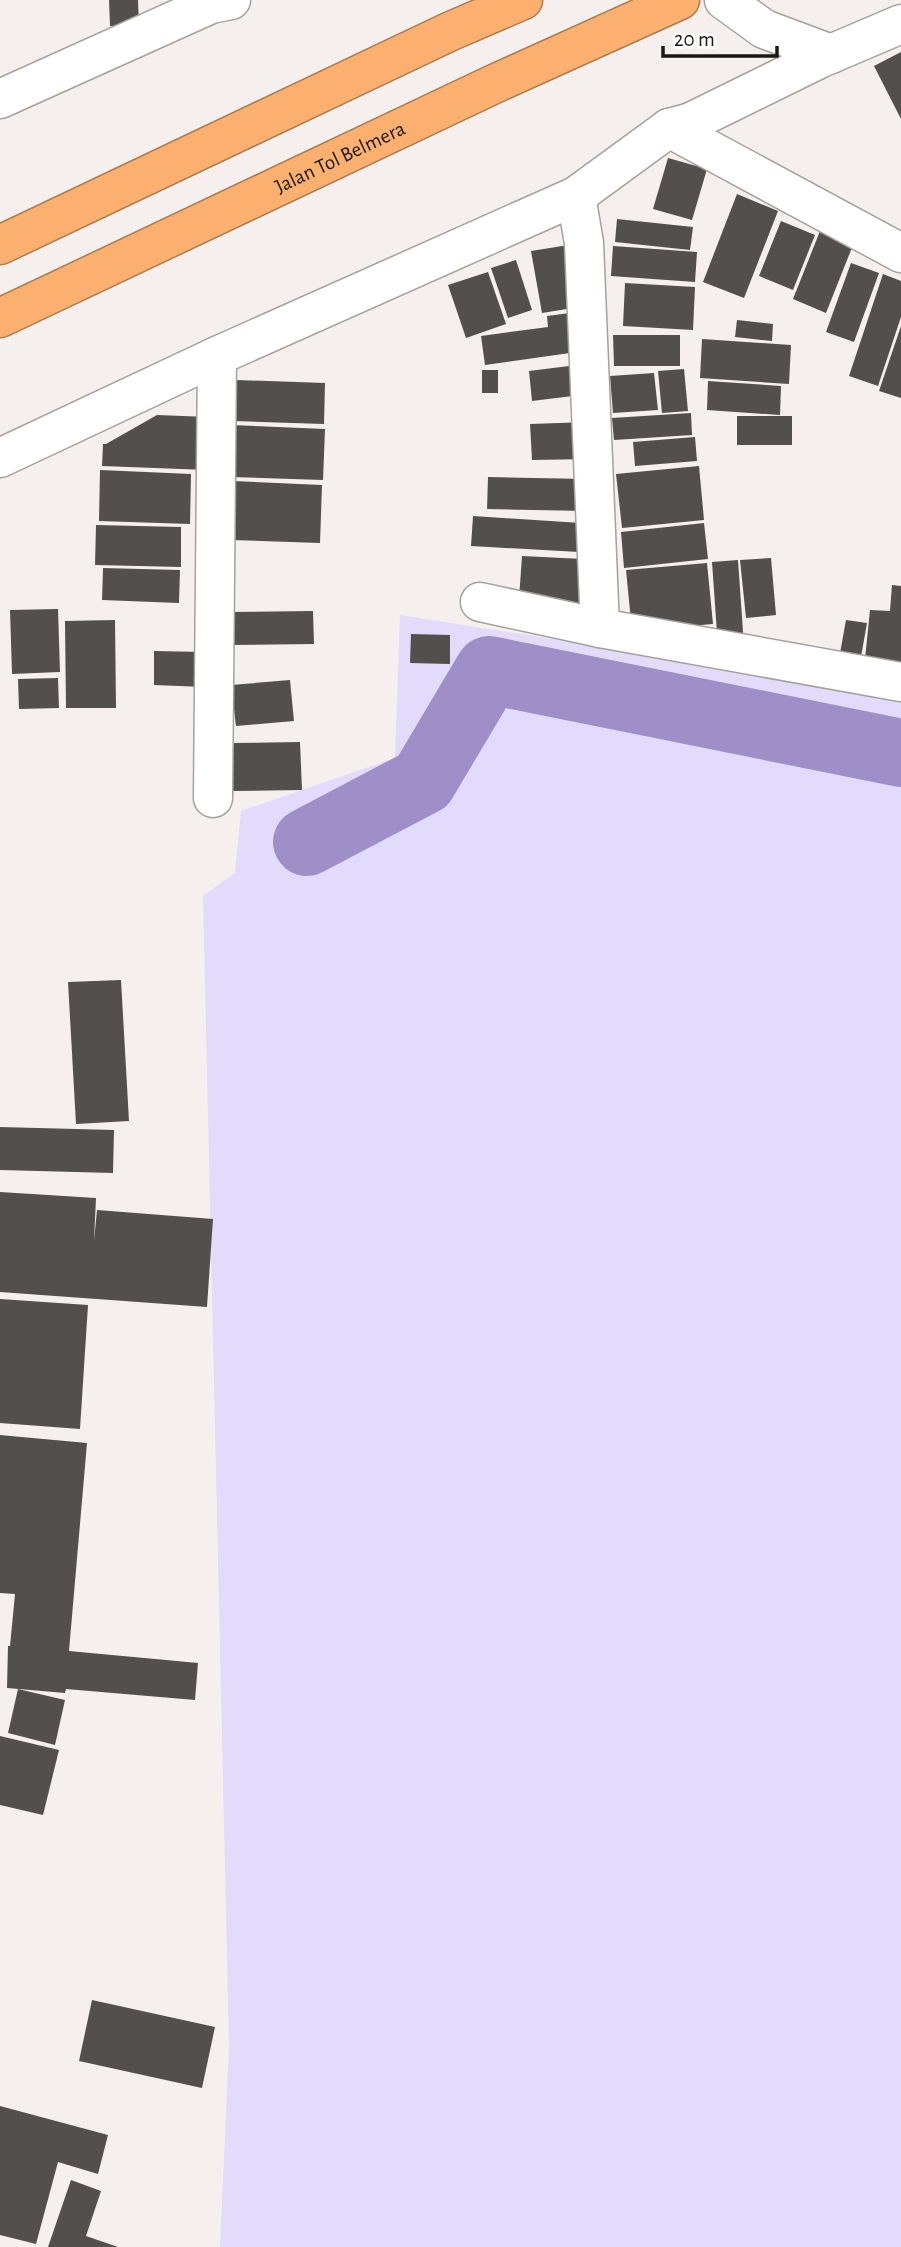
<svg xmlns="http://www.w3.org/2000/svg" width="901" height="2247" font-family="'Alegreya Sans',sans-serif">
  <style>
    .green { fill: #e2dbfb }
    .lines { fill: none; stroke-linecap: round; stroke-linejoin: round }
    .river { stroke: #9e8fc9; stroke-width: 68 }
    .building { fill: #524f4c }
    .minor-casing { stroke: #a5a19d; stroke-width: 41 }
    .motorway-casing { stroke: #ac7b50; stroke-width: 41 }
    .minor { stroke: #fff; stroke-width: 38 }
    .motorway { stroke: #fbb06f; stroke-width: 38 }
    .labels { text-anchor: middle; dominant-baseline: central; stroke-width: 7; stroke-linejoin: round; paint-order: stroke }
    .street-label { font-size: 21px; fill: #1a1817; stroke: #fff }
  </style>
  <rect width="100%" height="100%" fill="#f5f0ed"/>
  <path class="green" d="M 400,615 L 901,694 L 901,2247 L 220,2247 L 229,2046 L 203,896 L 235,873 L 241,811 L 395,758 Z"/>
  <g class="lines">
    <path class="river" d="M 307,842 L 423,781 L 489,670 L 901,753"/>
  </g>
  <g class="building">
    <path d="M 109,0 L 138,0 L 139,25 L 110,26 Z"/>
    <path d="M 901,52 L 901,119 L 874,66 Z"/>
    <path d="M 668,158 L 707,169 L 692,220 L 653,209 Z"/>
    <path d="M 737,194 L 778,211 L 744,298 L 703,282 Z"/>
    <path d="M 617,219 L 693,227 L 690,250 L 615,242 Z"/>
    <path d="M 781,221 L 815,235 L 793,290 L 759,276 Z"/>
    <path d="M 822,226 L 855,240 L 826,313 L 793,299 Z"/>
    <path d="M 575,244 L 585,306 L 542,313 L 531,251 Z"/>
    <path d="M 613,246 L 697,252 L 695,282 L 611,276 Z"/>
    <path d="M 516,260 L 532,310 L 508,318 L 491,268 Z"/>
    <path d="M 851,263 L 879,273 L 854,342 L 826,332 Z"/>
    <path d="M 488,272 L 506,324 L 466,338 L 448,285 Z"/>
    <path d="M 883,274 L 901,281 L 901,317 L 878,386 L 849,376 Z"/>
    <path d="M 625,283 L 695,287 L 693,330 L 623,326 Z"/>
    <path d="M 578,312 L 584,351 L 485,365 L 481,336 L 548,327 L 547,316 Z"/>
    <path d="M 737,320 L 773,324 L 772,341 L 735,337 Z"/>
    <path d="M 901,326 L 901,398 L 879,391 Z"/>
    <path d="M 613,335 L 680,335 L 680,366 L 614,366 Z"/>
    <path d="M 702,339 L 791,345 L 789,384 L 700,378 Z"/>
    <path d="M 585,364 L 589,394 L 532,401 L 529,371 Z"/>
    <path d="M 684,369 L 688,411 L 662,413 L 658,371 Z"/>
    <rect x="482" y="370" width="16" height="23"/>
    <path d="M 654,373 L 658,410 L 613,413 L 610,376 Z"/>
    <path d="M 236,380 L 325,383 L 324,424 L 234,421 Z"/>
    <path d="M 708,381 L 781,386 L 780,415 L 707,410 Z"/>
    <path d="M 691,413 L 692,435 L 614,440 L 612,418 Z"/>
    <path d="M 157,415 L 209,417 L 207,470 L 102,466 L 103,444 L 106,444 Z"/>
    <rect x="737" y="416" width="55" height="29"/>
    <path d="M 588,422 L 590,459 L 532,460 L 530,424 Z"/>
    <path d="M 231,425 L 325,429 L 323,480 L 230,477 Z"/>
    <path d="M 695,437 L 697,461 L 635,466 L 633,442 Z"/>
    <path d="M 699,466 L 704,520 L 622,528 L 616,474 Z"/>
    <path d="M 100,470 L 191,474 L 190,524 L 99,521 Z"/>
    <path d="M 488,477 L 587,479 L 586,511 L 487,509 Z"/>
    <path d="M 233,481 L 322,485 L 320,543 L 231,540 Z"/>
    <path d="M 473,516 L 581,523 L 579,552 L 471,546 Z"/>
    <path d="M 704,523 L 708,559 L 624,568 L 621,532 Z"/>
    <path d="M 96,525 L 181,527 L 181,567 L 95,565 Z"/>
    <path d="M 522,556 L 583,559 L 581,604 L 519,599 Z"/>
    <path d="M 771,558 L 776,615 L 746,618 L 740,560 Z"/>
    <path d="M 738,560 L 744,646 L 718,647 L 712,562 Z"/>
    <path d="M 707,563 L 713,624 L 632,631 L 626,570 Z"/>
    <path d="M 103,568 L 180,570 L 179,603 L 102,600 Z"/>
    <path d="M 892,585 L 901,586 L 901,673 L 864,669 L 870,610 L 890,611 Z"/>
    <path d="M 58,609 L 60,672 L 12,674 L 10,610 Z"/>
    <path d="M 313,611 L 314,644 L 229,645 L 228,612 Z"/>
    <path d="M 115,620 L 116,708 L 66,708 L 65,621 Z"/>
    <path d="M 846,620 L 867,623 L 858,674 L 837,670 Z"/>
    <path d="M 411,634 L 450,635 L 450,664 L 410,663 Z"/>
    <path d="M 154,651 L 205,652 L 204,687 L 154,685 Z"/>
    <path d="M 58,678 L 59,708 L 19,709 L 18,679 Z"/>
    <path d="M 290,680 L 294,721 L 236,726 L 231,685 Z"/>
    <path d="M 300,742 L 302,790 L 232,791 L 231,743 Z"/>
    <path d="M 121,980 L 129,1121 L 76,1124 L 68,982 Z"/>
    <path d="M 0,1127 L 114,1130 L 113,1173 L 0,1170 Z"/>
    <path d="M 0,1192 L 96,1198 L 94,1241 L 97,1210 L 213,1219 L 207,1307 L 0,1292 Z"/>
    <path d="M 0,1299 L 88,1305 L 80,1429 L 0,1423 Z"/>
    <path d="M 0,1435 L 87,1443 L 69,1651 L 198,1663 L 195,1700 L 66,1689 L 65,1693 L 7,1688 L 8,1646 L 10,1646 L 15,1594 L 0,1593 Z"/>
    <path d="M 18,1689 L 65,1700 L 55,1745 L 8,1733 Z"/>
    <path d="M 0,1736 L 59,1750 L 43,1815 L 0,1805 Z"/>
    <path d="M 92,2000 L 215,2027 L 202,2088 L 79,2061 Z"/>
    <path d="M 0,2106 L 108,2135 L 98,2174 L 58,2162 L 36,2244 L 0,2235 Z"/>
    <path d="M 71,2180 L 101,2191 L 86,2236 L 118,2247 L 48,2247 Z"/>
  </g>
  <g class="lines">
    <g class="minor-casing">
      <g id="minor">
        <path d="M 724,0 L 764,29 L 831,54"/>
        <path d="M 0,99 L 211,4 L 231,0"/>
        <path d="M 669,128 L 901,253"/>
        <path d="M 576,196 L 584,243 L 600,628 L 901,682"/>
        <path d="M 0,458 L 217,356 L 576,196 L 669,128 L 691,122 L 819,59 L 901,24"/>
        <path d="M 480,602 L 600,628"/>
        <path d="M 213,798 L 217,356"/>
      </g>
    </g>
    <g class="motorway-casing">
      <g id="motorway">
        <path d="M 0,245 L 451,31 L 523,0"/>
        <path id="s1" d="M 0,318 L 492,85 L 680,0"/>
      </g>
    </g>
    <use href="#minor" class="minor"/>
    <use href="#motorway" class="motorway"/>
  </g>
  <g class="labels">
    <g class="street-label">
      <text stroke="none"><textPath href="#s1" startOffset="376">Jalan Tol Belmera</textPath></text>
    </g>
  </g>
  <path d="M663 46v10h114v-10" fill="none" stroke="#1a1817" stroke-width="3.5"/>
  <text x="674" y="46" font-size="21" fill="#1a1817" stroke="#ffffff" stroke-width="5" paint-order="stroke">20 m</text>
</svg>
